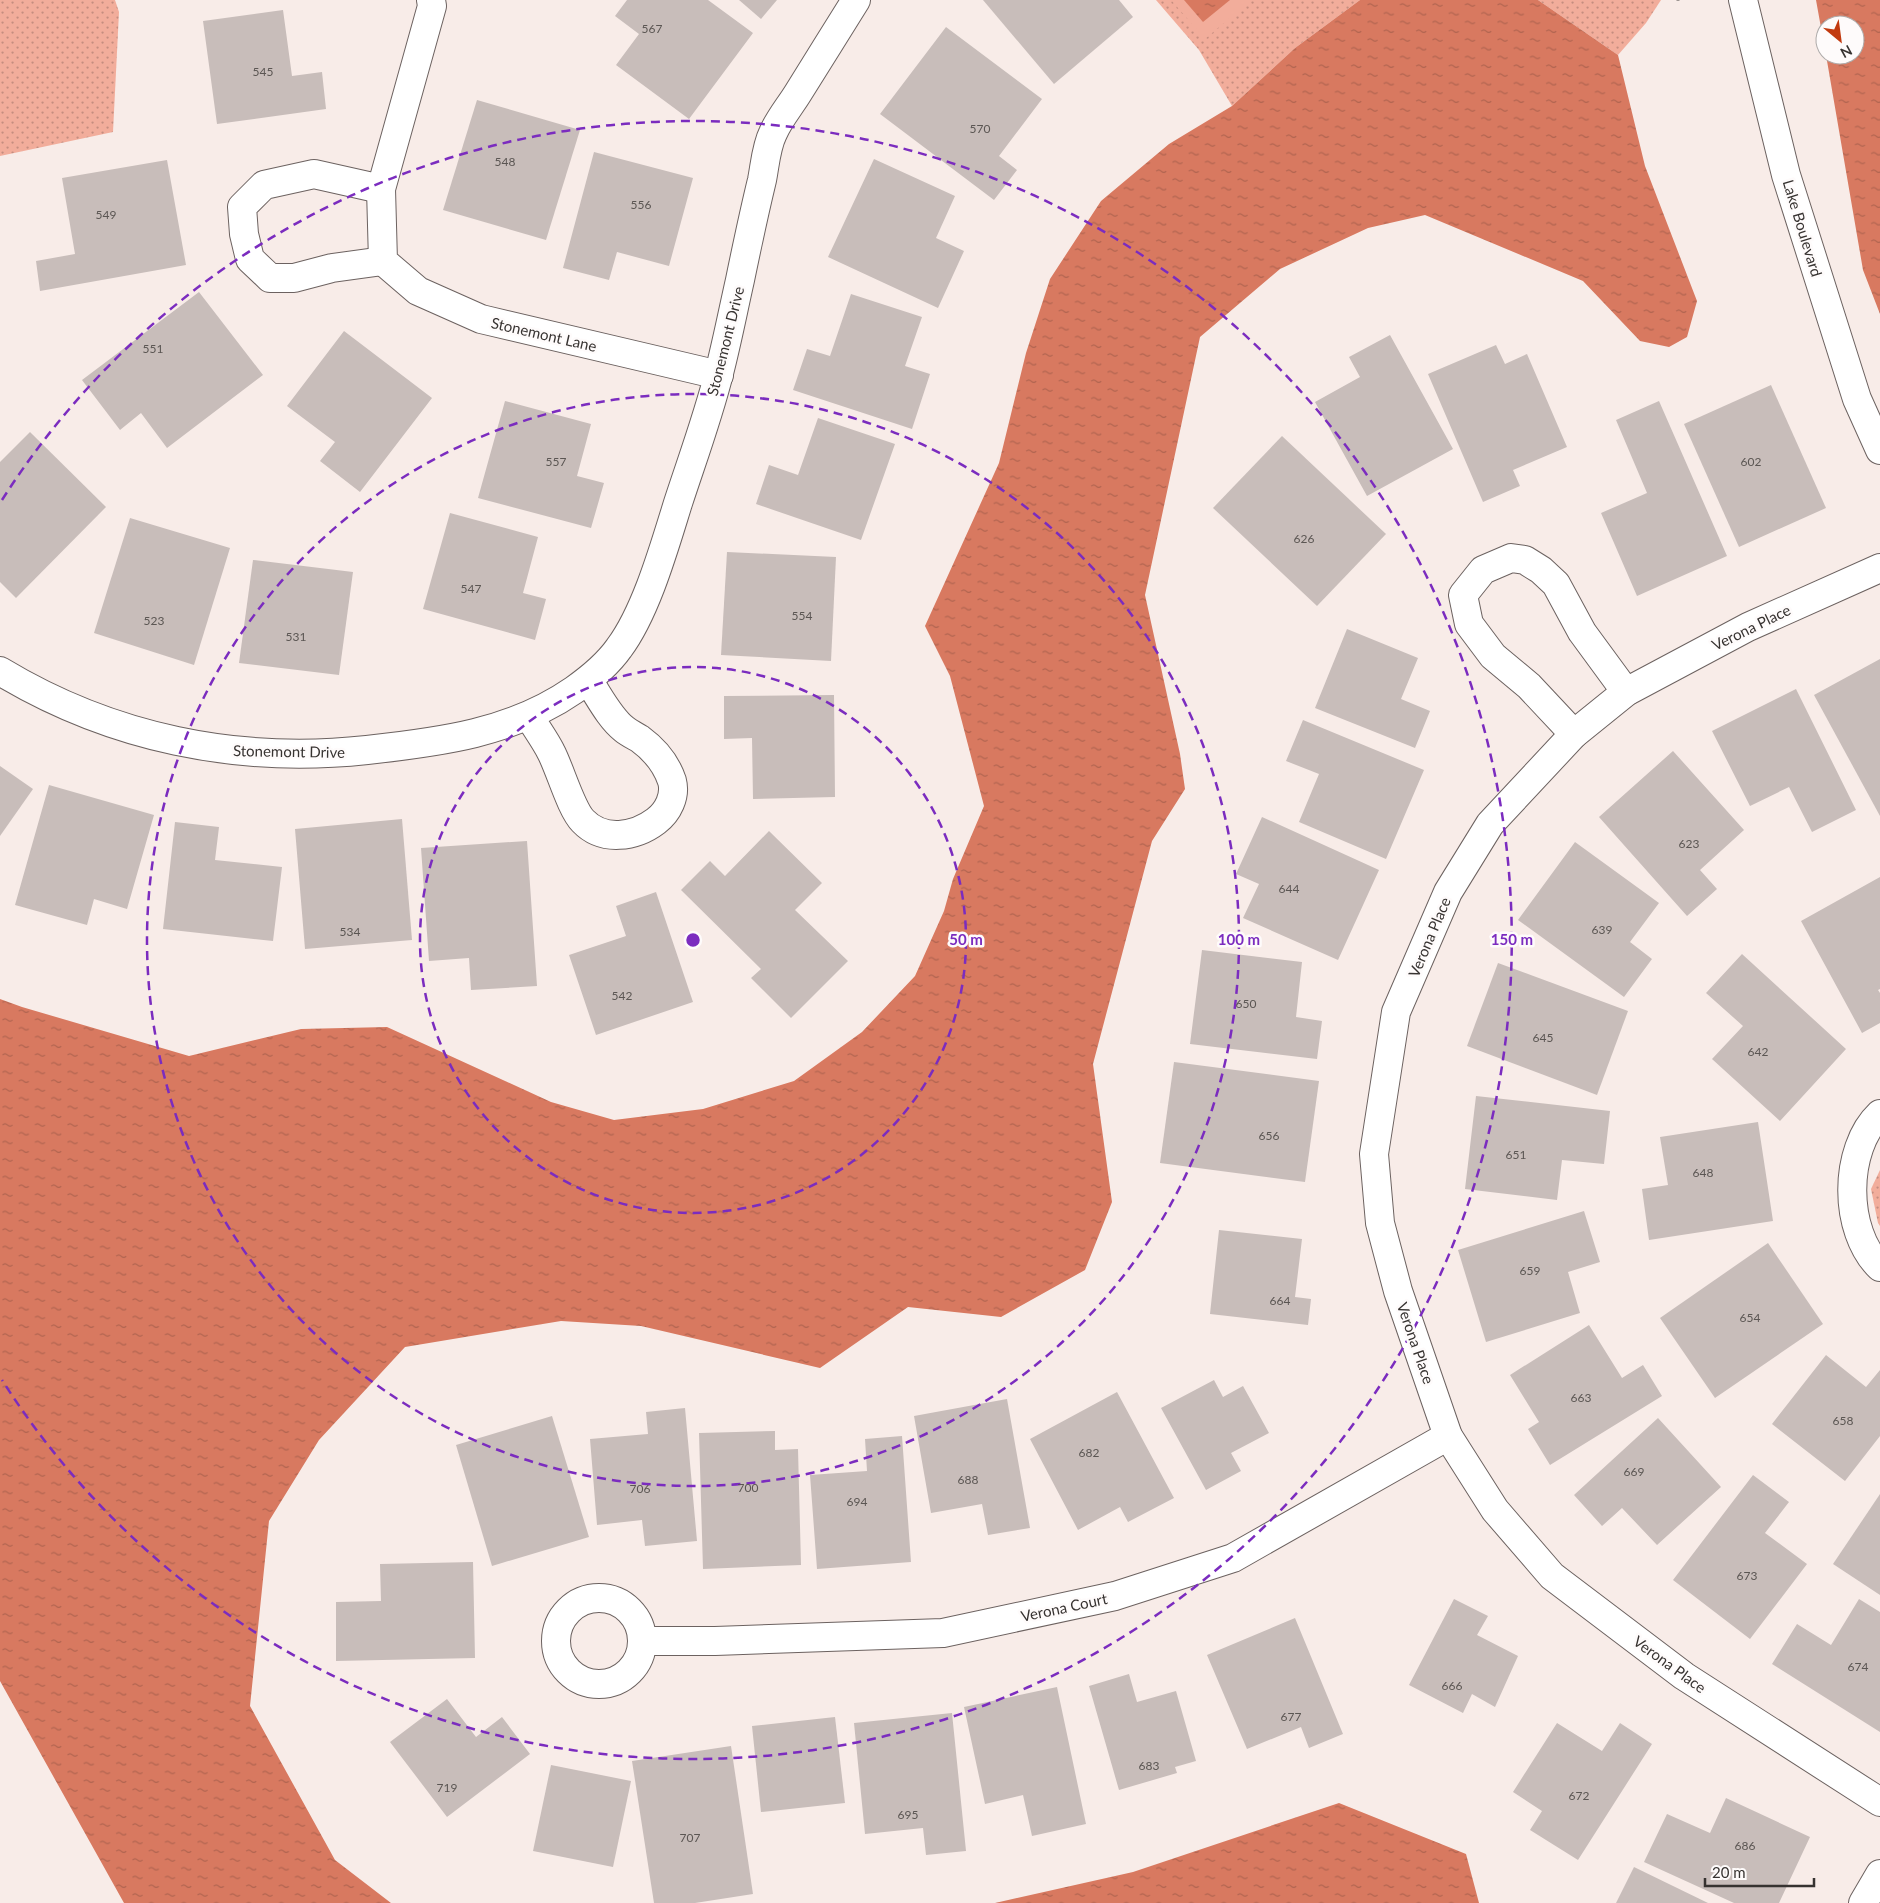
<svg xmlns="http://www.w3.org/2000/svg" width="1880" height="1903" font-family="Lato,sans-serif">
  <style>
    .grass { fill: url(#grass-dots) }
    .pitch { fill: #f2ad9b }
    .water { fill: url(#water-ripples) }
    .building { fill: #c8bdba }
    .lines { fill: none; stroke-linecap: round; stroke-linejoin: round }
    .minor-casing { stroke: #6c6260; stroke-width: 30 }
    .path { stroke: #9e9693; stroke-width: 3; stroke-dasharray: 2.5 4; stroke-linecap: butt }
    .minor { stroke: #fff; stroke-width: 28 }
    .ring { fill: none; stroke: #7b2cbf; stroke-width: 2.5; stroke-dasharray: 9 6 }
    .labels { text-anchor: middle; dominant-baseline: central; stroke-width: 5; stroke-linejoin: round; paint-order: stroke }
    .number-label { font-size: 12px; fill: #5b5653 }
    .street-label { font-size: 15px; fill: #373331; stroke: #fefbfb }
    .centre { fill: #7b2cbf; stroke: #fefbfb; stroke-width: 2.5 }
    .ring-label { font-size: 15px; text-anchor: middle; font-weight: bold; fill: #7b2cbf; stroke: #fefbfb; stroke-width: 5; stroke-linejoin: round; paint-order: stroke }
  </style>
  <defs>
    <pattern id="grass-dots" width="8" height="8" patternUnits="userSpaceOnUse" patternTransform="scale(1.25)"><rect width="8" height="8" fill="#f2ad9b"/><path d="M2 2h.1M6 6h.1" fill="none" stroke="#c58d7f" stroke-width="1.8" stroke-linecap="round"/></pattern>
    <pattern id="water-ripples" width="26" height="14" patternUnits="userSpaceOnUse" patternTransform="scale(1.25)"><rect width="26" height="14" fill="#d87960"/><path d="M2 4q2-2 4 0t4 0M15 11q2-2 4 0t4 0" fill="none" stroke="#b06450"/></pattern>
  </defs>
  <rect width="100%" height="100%" fill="#f8ece8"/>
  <g class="grass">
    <path d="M 0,0 L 115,0 L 119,12 L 113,132 L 0,156 Z"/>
    <path d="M 1156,0 L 1360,0 L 1295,48 L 1232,106 L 1199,50 Z"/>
    <path d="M 1538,0 L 1661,0 L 1646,23 L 1618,55 Z"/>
    <path d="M 1880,1170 L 1880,1226 L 1878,1223 L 1871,1189 Z"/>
  </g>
  <path class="pitch" d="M 1171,0 L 1251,0 L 1205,39 Z"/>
  <g class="water">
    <path d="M 1184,0 L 1230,0 L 1203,22 Z"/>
    <path d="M 1360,0 L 1538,0 L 1618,55 L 1645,166 L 1697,301 L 1687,337 L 1669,347 L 1640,341 L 1583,281 L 1425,215 L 1368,228 L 1280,269 L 1200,337 L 1145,595 L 1180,754 L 1185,789 L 1152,841 L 1093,1064 L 1112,1202 L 1085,1270 L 1001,1317 L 908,1307 L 820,1368 L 641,1326 L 561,1321 L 405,1347 L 319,1440 L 269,1521 L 250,1706 L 335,1860 L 391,1903 L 124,1903 L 0,1681 L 0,999 L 22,1007 L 189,1056 L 301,1029 L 387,1027 L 551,1102 L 614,1120 L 703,1109 L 794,1081 L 862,1032 L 915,976 L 944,911 L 953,879 L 984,806 L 950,676 L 925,626 L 999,463 L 1026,353 L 1050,279 L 1101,201 L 1169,144 L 1232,106 L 1295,48 Z"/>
    <path d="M 1816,0 L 1880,0 L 1880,314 L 1863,270 L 1826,55 L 1855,55 L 1855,25 L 1825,25 L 1825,50 Z"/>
    <path d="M 1339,1803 L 1466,1854 L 1479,1903 L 995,1903 L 1133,1872 Z"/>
  </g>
  <g class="building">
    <path d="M 627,0 L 708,0 L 753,33 L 689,119 L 616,65 L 639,34 L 615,16 Z"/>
    <path d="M 739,0 L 777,0 L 761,19 Z"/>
    <path d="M 983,0 L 1119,0 L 1133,17 L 1054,84 Z"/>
    <path d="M 283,10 L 292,76 L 322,72 L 326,109 L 217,124 L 203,21 Z"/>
    <path d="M 946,27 L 1042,99 L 999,156 L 1017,170 L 994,200 L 880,114 Z"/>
    <path d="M 477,100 L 580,130 L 546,240 L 443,210 Z"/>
    <path d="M 594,152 L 693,178 L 669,266 L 617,252 L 609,280 L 563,268 Z"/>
    <path d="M 874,159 L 955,196 L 936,238 L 964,251 L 938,308 L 828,257 Z"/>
    <path d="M 167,160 L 186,265 L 40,291 L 36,261 L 75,254 L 62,178 Z"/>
    <path d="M 199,292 L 263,375 L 167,448 L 141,413 L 120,430 L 82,380 Z"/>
    <path d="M 851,294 L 922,317 L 905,366 L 930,374 L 912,429 L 793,390 L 807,349 L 830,356 Z"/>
    <path d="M 344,331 L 432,398 L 360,492 L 320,461 L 335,442 L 287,406 Z"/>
    <path d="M 1390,335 L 1453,449 L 1367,496 L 1315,402 L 1360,377 L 1349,357 Z"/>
    <path d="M 1496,345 L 1505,364 L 1527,354 L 1567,447 L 1513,470 L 1520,486 L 1483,502 L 1428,374 Z"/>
    <path d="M 1771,385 L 1826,508 L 1739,547 L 1684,424 Z"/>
    <path d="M 505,401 L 591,424 L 577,476 L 604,483 L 591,528 L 478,498 Z"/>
    <path d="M 1659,401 L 1727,556 L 1637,596 L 1601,513 L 1647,493 L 1616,420 Z"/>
    <path d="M 818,418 L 895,444 L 861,540 L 756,504 L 769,465 L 798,475 Z"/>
    <path d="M 30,432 L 106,507 L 16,598 L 0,582 L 0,462 Z"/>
    <path d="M 1282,436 L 1386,534 L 1317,606 L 1213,508 Z"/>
    <path d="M 450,513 L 538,537 L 523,593 L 546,599 L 535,640 L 423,609 Z"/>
    <path d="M 130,518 L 230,548 L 194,665 L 94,633 Z"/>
    <path d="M 727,552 L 836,557 L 831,661 L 721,655 Z"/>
    <path d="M 253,560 L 353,572 L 339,675 L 239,663 Z"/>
    <path d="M 1347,629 L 1418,658 L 1401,699 L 1430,711 L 1415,748 L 1315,708 Z"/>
    <path d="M 1880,659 L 1880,816 L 1814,695 Z"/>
    <path d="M 1796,689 L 1856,810 L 1812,832 L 1789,787 L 1750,806 L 1712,731 Z"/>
    <path d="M 834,695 L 835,797 L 753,799 L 752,738 L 724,739 L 724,696 Z"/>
    <path d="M 1303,720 L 1424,770 L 1386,859 L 1299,822 L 1319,774 L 1286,761 Z"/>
    <path d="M 1673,751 L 1744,830 L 1700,870 L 1717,889 L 1687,916 L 1599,817 Z"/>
    <path d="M 0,766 L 33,789 L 0,836 Z"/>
    <path d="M 49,785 L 154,815 L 127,909 L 94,899 L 87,925 L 15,905 Z"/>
    <path d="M 1262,817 L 1379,870 L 1338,960 L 1243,918 L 1259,884 L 1236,874 Z"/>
    <path d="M 402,819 L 412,940 L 305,949 L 295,829 Z"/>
    <path d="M 175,822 L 219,827 L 215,860 L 282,867 L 273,941 L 163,929 Z"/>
    <path d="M 769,831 L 822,883 L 795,910 L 848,961 L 791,1018 L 751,978 L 761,969 L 681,890 L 710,861 L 725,876 Z"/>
    <path d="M 527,841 L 537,986 L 471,990 L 469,958 L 429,961 L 421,848 Z"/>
    <path d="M 1575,842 L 1659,903 L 1630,942 L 1652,959 L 1624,997 L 1518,920 Z"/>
    <path d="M 1880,877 L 1880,989 L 1878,990 L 1880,993 L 1880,1023 L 1862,1033 L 1801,921 Z"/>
    <path d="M 656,892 L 693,1002 L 596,1035 L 569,955 L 626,936 L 616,906 Z"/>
    <path d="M 1202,950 L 1302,962 L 1296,1017 L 1322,1021 L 1317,1059 L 1190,1044 Z"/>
    <path d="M 1742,954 L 1846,1049 L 1780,1121 L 1712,1059 L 1743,1026 L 1706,993 Z"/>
    <path d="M 1498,963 L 1628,1011 L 1597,1095 L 1467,1046 Z"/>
    <path d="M 1174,1062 L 1319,1081 L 1305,1182 L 1160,1163 Z"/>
    <path d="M 1476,1096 L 1610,1111 L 1604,1164 L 1562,1160 L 1557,1200 L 1465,1189 Z"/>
    <path d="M 1758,1122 L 1773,1221 L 1649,1240 L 1642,1189 L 1668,1185 L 1660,1137 Z"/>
    <path d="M 1584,1211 L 1600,1262 L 1568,1272 L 1580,1313 L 1486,1342 L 1458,1250 Z"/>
    <path d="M 1219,1230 L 1302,1239 L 1295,1297 L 1311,1299 L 1308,1325 L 1210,1314 Z"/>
    <path d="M 1768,1243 L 1823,1324 L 1715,1398 L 1660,1318 Z"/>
    <path d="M 1589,1325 L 1622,1378 L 1643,1365 L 1662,1396 L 1550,1465 L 1528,1429 L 1539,1422 L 1510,1375 Z"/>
    <path d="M 1826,1355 L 1866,1387 L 1880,1370 L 1880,1436 L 1845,1481 L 1772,1424 Z"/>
    <path d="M 1214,1380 L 1223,1397 L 1243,1386 L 1269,1433 L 1231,1453 L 1241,1471 L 1206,1490 L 1161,1408 Z"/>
    <path d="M 1117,1392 L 1174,1498 L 1128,1522 L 1120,1507 L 1078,1530 L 1030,1439 Z"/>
    <path d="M 1007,1399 L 1030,1528 L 988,1535 L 982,1504 L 931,1513 L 914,1416 Z"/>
    <path d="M 685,1408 L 697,1541 L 645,1546 L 642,1520 L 597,1525 L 590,1439 L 648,1434 L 646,1412 Z"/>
    <path d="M 552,1416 L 589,1537 L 492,1566 L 456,1445 Z"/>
    <path d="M 1658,1418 L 1721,1487 L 1657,1545 L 1622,1508 L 1602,1526 L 1574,1495 Z"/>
    <path d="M 775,1431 L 775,1450 L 798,1449 L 801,1565 L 703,1569 L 699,1433 Z"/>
    <path d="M 902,1436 L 911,1562 L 817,1569 L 810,1475 L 867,1471 L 865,1439 Z"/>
    <path d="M 1753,1475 L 1789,1502 L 1765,1533 L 1807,1564 L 1750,1639 L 1673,1580 Z"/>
    <path d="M 1880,1494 L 1880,1595 L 1833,1564 Z"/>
    <path d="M 473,1562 L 475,1658 L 336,1661 L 336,1602 L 381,1601 L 380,1564 Z"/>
    <path d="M 1454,1599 L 1488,1616 L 1477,1635 L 1518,1656 L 1495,1707 L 1472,1694 L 1463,1713 L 1409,1685 Z"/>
    <path d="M 1859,1599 L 1880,1612 L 1880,1732 L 1772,1664 L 1797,1624 L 1831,1645 Z"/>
    <path d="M 1295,1618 L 1343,1734 L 1309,1748 L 1301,1727 L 1247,1749 L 1207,1655 Z"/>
    <path d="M 1129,1674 L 1137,1702 L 1176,1691 L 1196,1761 L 1175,1767 L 1177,1773 L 1119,1790 L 1089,1686 Z"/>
    <path d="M 1057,1687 L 1086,1824 L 1032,1836 L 1023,1795 L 985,1804 L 964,1707 Z"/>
    <path d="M 447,1699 L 476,1737 L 502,1717 L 530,1754 L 447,1817 L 390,1742 Z"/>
    <path d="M 952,1713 L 966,1851 L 926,1855 L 923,1828 L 865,1834 L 854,1723 Z"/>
    <path d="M 835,1717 L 845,1803 L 761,1812 L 752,1726 Z"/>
    <path d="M 1557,1723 L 1602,1751 L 1620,1723 L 1652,1744 L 1578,1860 L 1530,1830 L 1542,1811 L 1513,1792 Z"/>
    <path d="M 731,1746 L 753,1894 L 695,1903 L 654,1903 L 632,1761 Z"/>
    <path d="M 551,1765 L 631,1781 L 613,1867 L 533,1851 Z"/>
    <path d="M 1726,1798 L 1810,1837 L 1779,1903 L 1734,1903 L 1644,1862 L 1667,1814 L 1710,1833 Z"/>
    <path d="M 1634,1867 L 1708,1903 L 1616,1903 Z"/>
  </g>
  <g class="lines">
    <g class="minor-casing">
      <g id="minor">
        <path d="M 431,0 L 432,6 L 381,189 L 383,261 L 418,291 L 481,319 L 719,375"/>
        <path d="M 1743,0 L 1786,175 L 1857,399 L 1880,450"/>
        <path d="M 381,189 L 314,174 L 264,185 L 242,207 L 244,234 L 250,259 L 270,278 L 294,278 L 332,268 L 383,261"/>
        <path d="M 1880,568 L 1748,627 L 1626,692 L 1574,734 L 1490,824 L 1448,892 L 1396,1012 L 1374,1154 L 1380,1223 L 1398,1291 L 1448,1436 L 1495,1510 L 1552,1576 L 1684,1676 L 1880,1802"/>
        <path d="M 0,671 C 111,738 237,764 367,750 C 440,742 512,733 574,690 C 591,678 607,665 619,648 C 646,612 664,548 678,503 C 692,460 708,417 719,373 C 727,342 733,311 740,280 C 747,246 754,213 762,180 C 765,165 766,147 773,133 C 779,119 790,106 798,93 C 817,62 837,31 856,0"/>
        <path d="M 529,716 C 536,728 545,740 551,752 C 560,769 571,809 583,821 C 603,842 635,837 656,821 C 668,812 676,796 672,781 C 666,763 655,750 640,739 C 635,736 629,733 624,729 C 609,717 599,696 588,680"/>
        <path d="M 1574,734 L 1529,686 L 1493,656 L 1469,624 L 1463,595 L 1483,570 L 1511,558 L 1525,560 L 1541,570 L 1556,584 L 1582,632 L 1626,692"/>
        <path d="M 1880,1114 C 1843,1149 1843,1231 1880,1267"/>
        <circle cx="599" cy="1641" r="43"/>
        <path d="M 643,1641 L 715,1641 L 943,1633 L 1115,1596 L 1233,1558 L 1448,1436"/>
        <path d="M 1863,1903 L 1880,1874"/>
      </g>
    </g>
    <path class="path" d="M 1678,0 L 1678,1"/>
    <use href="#minor" class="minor"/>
  </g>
  <g class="ring">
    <circle cx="693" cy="940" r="273"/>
    <circle cx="693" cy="940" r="546"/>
    <path d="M2 500A819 819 0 1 1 2 1380"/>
  </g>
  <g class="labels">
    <g class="number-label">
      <text x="652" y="28">567</text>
      <text x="263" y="71">545</text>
      <text x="980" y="128">570</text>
      <text x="505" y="161">548</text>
      <text x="641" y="204">556</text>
      <text x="106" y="214">549</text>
      <text x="153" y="348">551</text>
      <text x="556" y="461">557</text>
      <text x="1751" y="461">602</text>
      <text x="1304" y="538">626</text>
      <text x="471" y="588">547</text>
      <text x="802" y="615">554</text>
      <text x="154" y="620">523</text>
      <text x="296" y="636">531</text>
      <text x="1689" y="843">623</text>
      <text x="1289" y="888">644</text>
      <text x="1602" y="929">639</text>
      <text x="350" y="931">534</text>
      <text x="622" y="995">542</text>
      <text x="1246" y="1003">650</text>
      <text x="1543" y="1037">645</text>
      <text x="1758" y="1051">642</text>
      <text x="1269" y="1135">656</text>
      <text x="1516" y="1154">651</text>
      <text x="1703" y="1172">648</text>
      <text x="1530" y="1270">659</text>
      <text x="1280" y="1300">664</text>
      <text x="1750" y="1317">654</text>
      <text x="1581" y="1397">663</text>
      <text x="1843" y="1420">658</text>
      <text x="1089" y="1452">682</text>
      <text x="1634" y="1471">669</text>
      <text x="968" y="1479">688</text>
      <text x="748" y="1487">700</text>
      <text x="640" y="1488">706</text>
      <text x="857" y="1501">694</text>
      <text x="1747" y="1575">673</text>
      <text x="1858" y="1666">674</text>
      <text x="1452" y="1685">666</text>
      <text x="1291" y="1716">677</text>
      <text x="1149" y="1765">683</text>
      <text x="447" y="1787">719</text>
      <text x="1579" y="1795">672</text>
      <text x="908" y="1814">695</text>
      <text x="690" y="1837">707</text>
      <text x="1745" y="1845">686</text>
    </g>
    <g class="street-label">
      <text transform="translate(1803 228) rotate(73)">Lake Boulevard</text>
      <text transform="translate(544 334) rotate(13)">Stonemont Lane</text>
      <text transform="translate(725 341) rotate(-76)">Stonemont Drive</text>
      <text transform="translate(1751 627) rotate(-26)">Verona Place</text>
      <text transform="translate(289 751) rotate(1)">Stonemont Drive</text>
      <text transform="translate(1429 937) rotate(-67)">Verona Place</text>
      <text transform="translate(1416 1343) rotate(71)">Verona Place</text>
      <text transform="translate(1064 1607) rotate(-12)">Verona Court</text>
      <text transform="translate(1670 1664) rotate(36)">Verona Place</text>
    </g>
  </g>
  <circle cx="693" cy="940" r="8" class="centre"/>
  <g class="ring-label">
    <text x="966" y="945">50 m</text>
    <text x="1239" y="945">100 m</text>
    <text x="1512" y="945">150 m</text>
  </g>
  <g transform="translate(1840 40) rotate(151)"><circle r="24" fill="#fefbfb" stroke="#aeabaa"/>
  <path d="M0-4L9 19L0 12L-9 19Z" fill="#c23a0f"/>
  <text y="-8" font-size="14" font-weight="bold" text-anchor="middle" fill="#373331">N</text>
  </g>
  <path d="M1705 1878v8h109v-8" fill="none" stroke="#373331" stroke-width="2.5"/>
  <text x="1712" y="1878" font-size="15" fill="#373331" stroke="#fefbfb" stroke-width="4" paint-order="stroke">20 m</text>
</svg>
